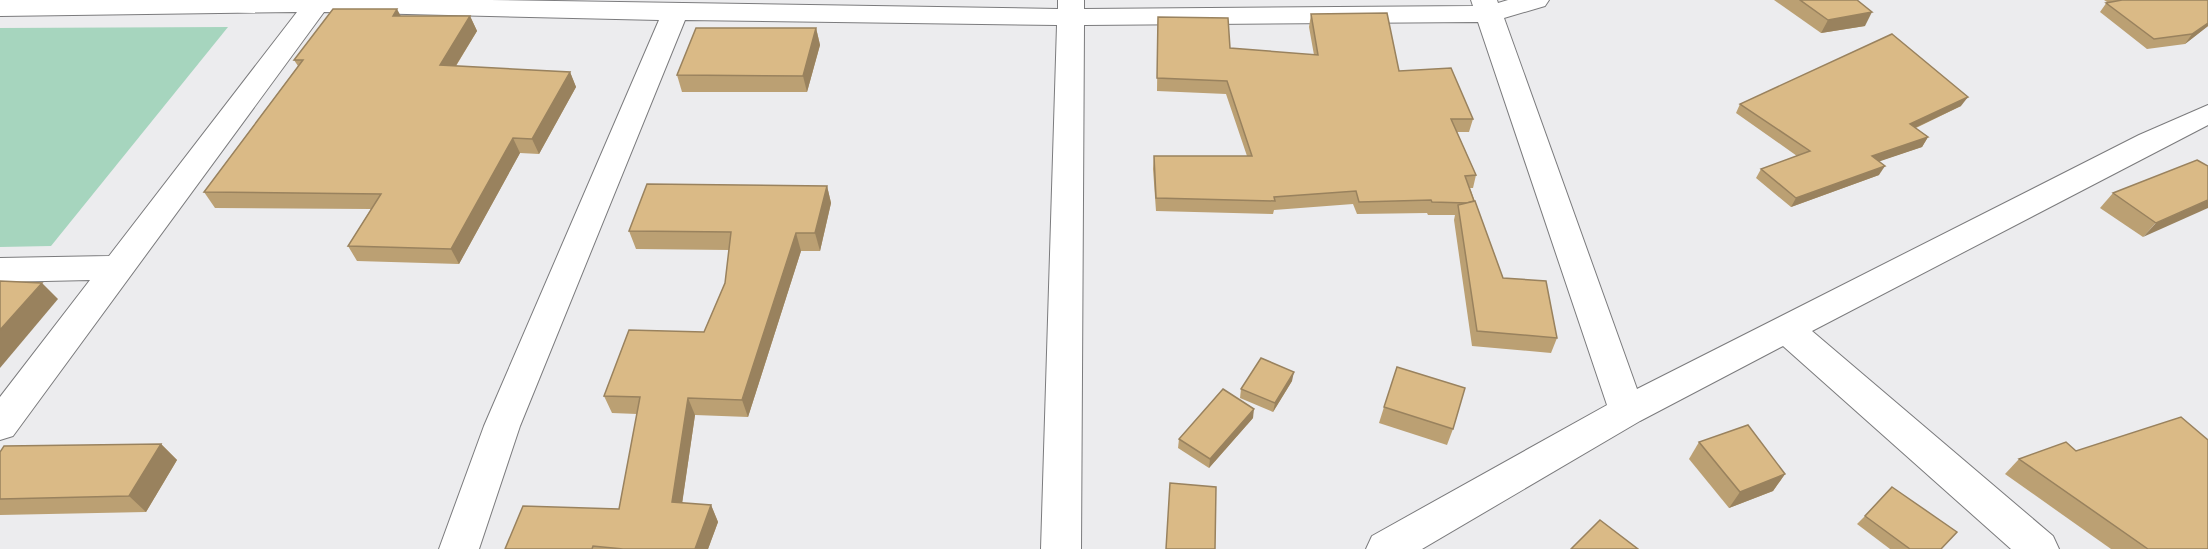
<svg xmlns="http://www.w3.org/2000/svg" width="2208" height="549" font-family="'Roboto Condensed',sans-serif">
  <style>
    .green { fill: #a6d5be }
    .lines { fill: none; stroke-linecap: round; stroke-linejoin: round }
    .street-casing { stroke: #7b7b7d; stroke-width: 2 }
    .street { fill: #fff; fill-rule: evenodd }
    .wall { fill: #bba073 }
    .shaded-wall { fill: #99825e }
    .building { fill: #daba86; stroke: #99825e; stroke-width: 1.5 }
  </style>
  <rect width="100%" height="100%" fill="#ececee"/>
  <path class="green" d="M 228,27 L 51,246 L 0,247 L 0,28 Z"/>
  <g class="lines">
    <g class="street-casing">
      <path id="street" d="M 0,0 L 490,0 L 1058,9 L 1058,0 L 1084,0 L 1084,9 L 1473,6 L 1471,0 L 1497,0 L 1498,3 L 1508,0 L 1549,0 L 1545,6 L 1504,18 L 1637,389 L 2139,135 L 2208,105 L 2208,125 L 1812,331 L 2053,536 L 2059,549 L 2011,549 L 1783,346 L 1640,421 L 1422,549 L 1366,549 L 1372,536 L 1607,405 L 1478,22 L 1084,25 L 1081,549 L 1041,549 L 1057,25 L 685,20 L 520,426 L 479,549 L 439,549 L 484,426 L 659,20 L 324,12 L 13,436 L 0,440 L 0,397 L 90,280 L 0,282 L 0,258 L 109,256 L 297,12 L 0,16 Z"/>
    </g>
    <use href="#street" class="street"/>
  </g>
  <g class="wall">
    <path d="M 1774,0 L 1857,0 L 1865,26 L 1821,33 Z"/>
    <path d="M 2104,0 L 2208,0 L 2208,26 L 2185,44 L 2147,49 L 2100,12 L 2107,2 Z"/>
    <path d="M 1311,14 L 1399,71 L 1473,119 L 1469,132 L 1457,132 L 1476,175 L 1473,188 L 1470,188 L 1503,278 L 1557,338 L 1551,353 L 1472,346 L 1454,220 L 1455,215 L 1428,215 L 1427,213 L 1357,214 L 1353,204 L 1274,210 L 1273,214 L 1156,211 L 1153,169 L 1154,156 L 1247,156 L 1226,94 L 1157,91 L 1158,17 L 1230,48 L 1314,55 L 1309,27 Z"/>
    <path d="M 400,16 L 470,16 L 477,31 L 456,66 L 570,72 L 576,87 L 539,154 L 520,153 L 459,264 L 357,261 L 348,246 L 371,209 L 215,208 L 204,192 L 298,66 L 294,60 Z"/>
    <path d="M 816,28 L 820,45 L 807,92 L 682,92 L 677,75 Z"/>
    <path d="M 1740,104 L 1961,106 L 1916,128 L 1928,137 L 1922,147 L 1879,161 L 1879,175 L 1791,207 L 1756,178 L 1761,169 L 1797,156 L 1736,113 Z"/>
    <path d="M 2208,166 L 2143,237 L 2100,208 L 2113,193 Z"/>
    <path d="M 827,186 L 831,203 L 820,251 L 801,251 L 748,417 L 695,415 L 682,503 L 711,505 L 718,522 L 708,549 L 505,549 L 619,509 L 637,414 L 612,413 L 604,396 L 704,332 L 725,283 L 729,250 L 636,249 L 629,231 Z"/>
    <path d="M 1292,381 L 1273,412 L 1240,398 L 1241,389 Z"/>
    <path d="M 1384,407 L 1453,429 L 1447,445 L 1379,423 Z"/>
    <path d="M 1253,418 L 1209,468 L 1178,448 L 1179,439 Z"/>
    <path d="M 1699,442 L 1785,474 L 1773,491 L 1729,508 L 1689,459 Z"/>
    <path d="M 161,444 L 177,460 L 146,512 L 0,515 L 0,452 Z"/>
    <path d="M 2076,451 L 2208,549 L 2111,549 L 2005,474 L 2019,459 Z"/>
    <path d="M 1865,516 L 1941,549 L 1890,549 L 1857,524 Z"/>
  </g>
  <g class="shaded-wall">
    <path d="M 397,9 L 405,24 L 393,16 Z"/>
    <path d="M 1872,12 L 1865,26 L 1821,33 L 1828,20 Z"/>
    <path d="M 470,16 L 477,31 L 447,80 L 440,65 Z"/>
    <path d="M 2208,23 L 2208,26 L 2185,44 L 2192,34 Z"/>
    <path d="M 816,28 L 820,45 L 807,92 L 803,76 Z"/>
    <path d="M 570,72 L 576,87 L 539,154 L 532,139 Z"/>
    <path d="M 1968,97 L 1961,106 L 1904,133 L 1910,124 Z"/>
    <path d="M 1928,137 L 1922,147 L 1866,166 L 1872,156 Z"/>
    <path d="M 513,138 L 520,153 L 459,264 L 451,249 Z"/>
    <path d="M 1885,166 L 1879,175 L 1791,207 L 1796,198 Z"/>
    <path d="M 827,186 L 831,203 L 820,251 L 815,233 Z"/>
    <path d="M 2208,200 L 2208,208 L 2143,237 L 2156,223 Z"/>
    <path d="M 796,233 L 801,251 L 748,417 L 742,400 Z"/>
    <path d="M 42,283 L 58,299 L 0,368 L 0,330 Z"/>
    <path d="M 1294,372 L 1292,381 L 1273,412 L 1275,403 Z"/>
    <path d="M 688,398 L 695,415 L 680,518 L 672,502 Z"/>
    <path d="M 1254,409 L 1253,418 L 1209,468 L 1210,459 Z"/>
    <path d="M 161,444 L 177,460 L 146,512 L 129,496 Z"/>
    <path d="M 1785,474 L 1773,491 L 1729,508 L 1740,492 Z"/>
    <path d="M 711,505 L 718,522 L 708,549 L 695,549 Z"/>
  </g>
  <g class="building">
    <path d="M 1800,0 L 1857,0 L 1872,12 L 1828,20 Z"/>
    <path d="M 2122,0 L 2208,0 L 2208,23 L 2192,34 L 2154,39 L 2106,3 Z"/>
    <path d="M 333,9 L 397,9 L 393,16 L 470,16 L 440,65 L 570,72 L 532,139 L 513,138 L 451,249 L 348,246 L 381,194 L 204,192 L 303,60 L 294,60 Z"/>
    <path d="M 1387,13 L 1399,71 L 1451,68 L 1473,119 L 1451,119 L 1476,175 L 1465,176 L 1474,201 L 1467,203 L 1432,202 L 1431,200 L 1359,202 L 1356,191 L 1274,197 L 1275,201 L 1156,198 L 1154,156 L 1252,156 L 1227,81 L 1157,78 L 1158,17 L 1228,18 L 1230,48 L 1318,55 L 1311,14 Z"/>
    <path d="M 696,28 L 816,28 L 803,76 L 677,75 Z"/>
    <path d="M 1892,34 L 1968,97 L 1910,124 L 1928,137 L 1872,156 L 1885,166 L 1796,198 L 1761,169 L 1810,151 L 1740,104 Z"/>
    <path d="M 2197,160 L 2208,166 L 2208,200 L 2156,223 L 2113,193 Z"/>
    <path d="M 647,184 L 827,186 L 815,233 L 796,233 L 742,400 L 688,398 L 672,502 L 711,505 L 695,549 L 623,549 L 593,546 L 592,549 L 505,549 L 523,506 L 619,509 L 640,397 L 604,396 L 629,330 L 704,332 L 725,283 L 731,232 L 629,231 Z"/>
    <path d="M 1475,201 L 1503,278 L 1546,281 L 1557,338 L 1477,331 L 1458,205 Z"/>
    <path d="M 0,281 L 42,283 L 0,330 Z"/>
    <path d="M 1261,358 L 1294,372 L 1275,403 L 1241,389 Z"/>
    <path d="M 1397,367 L 1465,388 L 1453,429 L 1384,407 Z"/>
    <path d="M 1223,389 L 1254,409 L 1210,459 L 1179,439 Z"/>
    <path d="M 2181,417 L 2208,440 L 2208,549 L 2148,549 L 2019,459 L 2066,442 L 2076,451 Z"/>
    <path d="M 1748,425 L 1785,474 L 1740,492 L 1699,442 Z"/>
    <path d="M 161,444 L 129,496 L 0,499 L 0,452 L 4,446 Z"/>
    <path d="M 1170,483 L 1216,487 L 1215,549 L 1166,549 Z"/>
    <path d="M 1892,487 L 1957,532 L 1941,549 L 1910,549 L 1865,516 Z"/>
    <path d="M 1600,520 L 1638,549 L 1571,549 Z"/>
  </g>
</svg>
